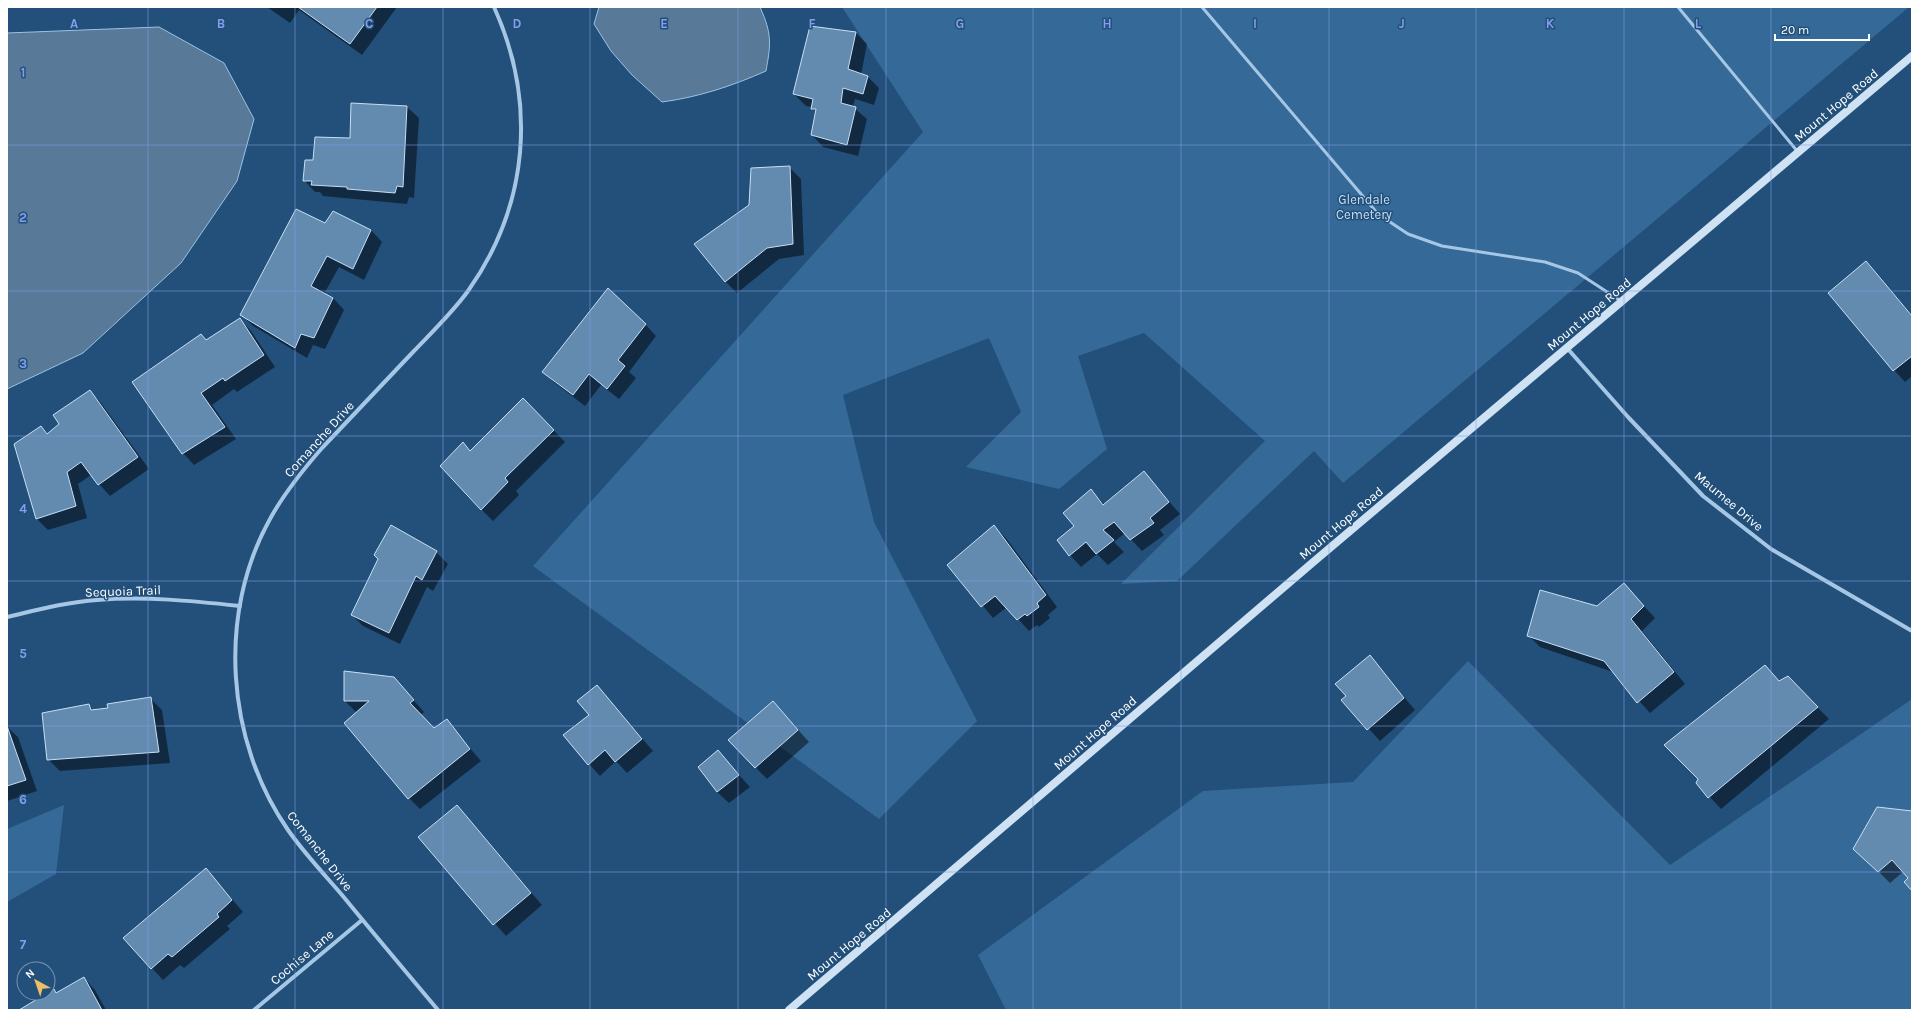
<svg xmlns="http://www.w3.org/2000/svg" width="1919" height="1017" font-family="Karla,sans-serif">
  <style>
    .green { fill: #356a98 }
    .water { fill: #587998; stroke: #99c3e6 }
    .shadow { fill: #0007 }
    .building { fill: #638bb0; stroke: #c8dff4 }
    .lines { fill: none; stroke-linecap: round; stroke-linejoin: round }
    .lane { stroke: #a5c7e5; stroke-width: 3 }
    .street { stroke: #a5c7e5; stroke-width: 4 }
    .secondary { stroke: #cee2f4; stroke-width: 8 }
    .grid { fill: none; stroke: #839eea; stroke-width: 1; stroke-opacity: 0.55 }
    .labels { text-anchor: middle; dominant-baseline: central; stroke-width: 3; stroke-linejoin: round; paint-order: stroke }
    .street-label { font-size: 13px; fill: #fff; stroke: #22507a }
    .park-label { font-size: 13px; fill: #c8dff4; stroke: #22507a }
    .grid-label { font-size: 13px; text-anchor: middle; font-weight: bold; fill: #839eea; stroke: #22507a; stroke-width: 3; stroke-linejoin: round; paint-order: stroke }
  </style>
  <rect width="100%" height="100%" fill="#22507a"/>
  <g class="green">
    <path d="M 842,7 L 1909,7 L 1343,483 L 1314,451 L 1177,581 L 1121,584 L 1265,441 L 1144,333 L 1078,356 L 1107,449 L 1059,489 L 966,467 L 1021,412 L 989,338 L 843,395 L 874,522 L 977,721 L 879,819 L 533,566 L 923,132 Z"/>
    <path d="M 1468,661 L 1670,865 L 1912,699 L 1912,1010 L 1006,1010 L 978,955 L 1203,791 L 1353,782 Z"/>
    <path d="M 64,805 L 56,874 L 7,902 L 7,829 Z"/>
  </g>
  <g class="water">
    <path d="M 599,7 L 760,7 C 772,34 771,43 766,71 C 732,86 699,97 662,102 L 632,75 L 611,51 L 594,24 Z"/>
    <path d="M 159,27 L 224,63 L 254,119 L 237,181 L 181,263 L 83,353 L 7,389 L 7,33 Z"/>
  </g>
  <g class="shadow">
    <path d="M 267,7 L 397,7 L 362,55 L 299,10 L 290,23 Z"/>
    <path d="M 856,33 L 867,44 L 861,75 L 868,77 L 879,88 L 874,105 L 855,99 L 853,107 L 867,119 L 858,156 L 823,147 L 812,135 L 816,112 L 812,107 L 806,106 L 794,94 Z"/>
    <path d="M 352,104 L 407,107 L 419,118 L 414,198 L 409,197 L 407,204 L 323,196 L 320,192 L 315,192 L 304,180 L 314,161 L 350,139 Z"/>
    <path d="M 789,167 L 801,179 L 804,255 L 779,259 L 737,293 L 725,281 L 750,206 Z"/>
    <path d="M 326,224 L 371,230 L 382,242 L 364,280 L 339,267 L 324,294 L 333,298 L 344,310 L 325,349 L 313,345 L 307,358 L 253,326 L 241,314 Z"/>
    <path d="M 1866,262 L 1912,315 L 1912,376 L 1905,382 L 1894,370 Z"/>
    <path d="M 240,319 L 251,331 L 275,367 L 237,392 L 234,389 L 212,405 L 236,439 L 194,465 L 183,453 L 207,341 Z"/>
    <path d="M 645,324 L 656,336 L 629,372 L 636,378 L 619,399 L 601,385 L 585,406 L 555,383 L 543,372 Z"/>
    <path d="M 90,391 L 101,403 L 149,469 L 110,496 L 91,475 L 78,484 L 87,518 L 48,530 L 36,518 L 41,427 L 48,434 L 61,424 Z"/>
    <path d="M 535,411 L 565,442 L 516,491 L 519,495 L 493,521 L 481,509 L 470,452 Z"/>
    <path d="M 1144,473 L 1180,514 L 1160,530 L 1164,535 L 1142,551 L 1125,533 L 1114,542 L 1124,552 L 1108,565 L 1097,554 L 1081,567 L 1070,555 L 1075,526 L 1091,490 L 1105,505 Z"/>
    <path d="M 994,526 L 1006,538 L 1057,607 L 1048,615 L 1050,618 L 1039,627 L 1037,625 L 1029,631 L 1007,607 L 993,618 L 948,565 Z"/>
    <path d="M 436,552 L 448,564 L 433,591 L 427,587 L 400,644 L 363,626 L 352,615 Z"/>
    <path d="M 1624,584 L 1655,618 L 1642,631 L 1685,684 L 1650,713 L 1613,672 L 1540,647 L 1529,636 L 1597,607 Z"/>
    <path d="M 1370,657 L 1415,710 L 1380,741 L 1343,700 L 1347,697 Z"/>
    <path d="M 1765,666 L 1780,682 L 1787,677 L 1829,719 L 1721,809 L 1697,783 Z"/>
    <path d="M 394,678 L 424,712 L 421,715 L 434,729 L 446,720 L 481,761 L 420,809 L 409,798 L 357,713 L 345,701 Z"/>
    <path d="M 597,686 L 653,751 L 627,773 L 616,761 L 600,776 L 589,764 L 591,715 Z"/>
    <path d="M 150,698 L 162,710 L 170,763 L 60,771 L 48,759 L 88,705 L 94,711 L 109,709 Z"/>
    <path d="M 773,702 L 809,742 L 767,779 L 729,740 Z"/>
    <path d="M 7,727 L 18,737 L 37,791 L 7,801 Z"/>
    <path d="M 718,752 L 750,787 L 729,803 L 717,792 Z"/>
    <path d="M 457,806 L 542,905 L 506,936 L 419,837 Z"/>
    <path d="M 1912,812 L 1912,889 L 1910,878 L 1904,871 L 1890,883 L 1855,848 Z"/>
    <path d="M 206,869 L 243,912 L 227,926 L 230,929 L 184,968 L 180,965 L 163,980 L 124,938 Z"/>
    <path d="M 84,978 L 95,990 L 106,1010 L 21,1010 L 57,994 Z"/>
  </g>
  <g class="building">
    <path d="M 298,7 L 377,7 L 350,44 Z"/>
    <path d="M 810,26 L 856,32 L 848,69 L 868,76 L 863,94 L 843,88 L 841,103 L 856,107 L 847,145 L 811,135 L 816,109 L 811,109 L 813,99 L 793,94 Z"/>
    <path d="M 351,103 L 407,106 L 403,187 L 397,186 L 395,193 L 347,189 L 347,187 L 311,185 L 312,181 L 303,181 L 305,160 L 313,160 L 315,137 L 350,138 Z"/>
    <path d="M 790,166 L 793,244 L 767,248 L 725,282 L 694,244 L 749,205 L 751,168 Z"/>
    <path d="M 296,209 L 325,223 L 333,211 L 371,230 L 353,269 L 327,256 L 311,286 L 333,298 L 314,338 L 301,334 L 295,348 L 240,315 Z"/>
    <path d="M 1866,261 L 1912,316 L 1912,356 L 1893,371 L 1828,293 Z"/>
    <path d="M 608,288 L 646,324 L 618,360 L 625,366 L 607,389 L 589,374 L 573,395 L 542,372 Z"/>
    <path d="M 240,318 L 264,355 L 225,381 L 223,378 L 201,393 L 225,427 L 182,454 L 132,382 L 201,334 L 206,340 Z"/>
    <path d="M 90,390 L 138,457 L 98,485 L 81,462 L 67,472 L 76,506 L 36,519 L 14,444 L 41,426 L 47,434 L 59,424 L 53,415 Z"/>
    <path d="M 523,398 L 554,430 L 505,478 L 508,482 L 481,510 L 440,466 L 463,442 L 470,451 Z"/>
    <path d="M 1144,471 L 1169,502 L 1150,518 L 1154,523 L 1130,540 L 1114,522 L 1103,530 L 1114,540 L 1096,554 L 1086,542 L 1069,556 L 1057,540 L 1074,526 L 1063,513 L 1091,489 L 1103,505 Z"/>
    <path d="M 391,525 L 437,551 L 422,580 L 416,576 L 389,633 L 351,615 L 378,559 L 374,555 Z"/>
    <path d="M 994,525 L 1046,595 L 1037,603 L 1039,607 L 1027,616 L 1025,614 L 1017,620 L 995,596 L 981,607 L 947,565 Z"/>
    <path d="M 1624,583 L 1644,606 L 1631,619 L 1674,672 L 1637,703 L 1604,661 L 1527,636 L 1540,590 L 1597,606 Z"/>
    <path d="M 1370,655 L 1404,698 L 1367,730 L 1341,700 L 1346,696 L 1335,684 Z"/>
    <path d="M 1765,665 L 1779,681 L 1788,676 L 1818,707 L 1708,798 L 1696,783 L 1698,779 L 1664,745 Z"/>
    <path d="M 344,671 L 394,677 L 414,700 L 410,703 L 434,728 L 447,719 L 470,749 L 408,799 L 344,723 L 369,701 L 344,701 Z"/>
    <path d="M 597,685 L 642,739 L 615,762 L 605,750 L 588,765 L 563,735 L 589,715 L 577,701 Z"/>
    <path d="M 151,697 L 159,752 L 47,760 L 42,713 L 89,704 L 91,710 L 108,708 L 107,704 Z"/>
    <path d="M 773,701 L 798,730 L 755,768 L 728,740 Z"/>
    <path d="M 7,726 L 26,780 L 7,786 Z"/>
    <path d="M 718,750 L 739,775 L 717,792 L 698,767 Z"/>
    <path d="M 457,805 L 531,893 L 493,925 L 418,837 Z"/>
    <path d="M 1877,807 L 1912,811 L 1912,891 L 1904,882 L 1908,878 L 1892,860 L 1878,872 L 1853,849 Z"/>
    <path d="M 206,868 L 232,900 L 217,914 L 219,917 L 172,957 L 168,954 L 151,969 L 123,938 Z"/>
    <path d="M 84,977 L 102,1010 L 19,1010 L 54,989 L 56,993 Z"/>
  </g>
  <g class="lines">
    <g class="lane">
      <path d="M 1202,7 L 1378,214 L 1408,234 L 1442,246 L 1545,262 L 1578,273 L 1621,301"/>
      <path d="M 1678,7 L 1798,152"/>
    </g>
    <g class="street">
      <path d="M 1567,348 L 1628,417 L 1703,496 L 1771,549 L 1912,631"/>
      <path d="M 7,617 C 37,610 67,602 97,600 C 145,596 193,601 240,606"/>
      <path d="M 254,1010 L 362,920"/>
      <path d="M 438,1010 C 406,972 374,934 342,895 C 324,874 304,853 288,830 C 226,741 217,614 270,519 C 284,493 302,471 322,448 C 352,416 383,384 413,352 C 432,332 452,313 468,291 C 529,205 537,102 494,7"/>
    </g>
    <path class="secondary" d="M 789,1010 L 1318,558 L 1912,56"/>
  </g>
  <path class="grid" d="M 148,7 L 148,1010M 295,7 L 295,1010M 443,7 L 443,1010M 590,7 L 590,1010M 738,7 L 738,1010M 886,7 L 886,1010M 1033,7 L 1033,1010M 1181,7 L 1181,1010M 1329,7 L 1329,1010M 1476,7 L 1476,1010M 1624,7 L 1624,1010M 1771,7 L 1771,1010M 7,145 L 1912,145M 7,291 L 1912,291M 7,436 L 1912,436M 7,581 L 1912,581M 7,726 L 1912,726M 7,872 L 1912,872"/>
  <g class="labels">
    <g class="street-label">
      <text transform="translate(1836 105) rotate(-40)">Mount Hope Road</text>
      <text transform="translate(1589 314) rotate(-40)">Mount Hope Road</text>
      <text transform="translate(319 439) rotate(-48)">Comanche Drive</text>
      <text transform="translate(1729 501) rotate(40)">Maumee Drive</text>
      <text transform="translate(1341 523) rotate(-40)">Mount Hope Road</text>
      <text transform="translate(123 591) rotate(-2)">Sequoia Trail</text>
      <text transform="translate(1095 733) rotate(-41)">Mount Hope Road</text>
      <text transform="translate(320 851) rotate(52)">Comanche Drive</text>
      <text transform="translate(849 944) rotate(-40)">Mount Hope Road</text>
      <text transform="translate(302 957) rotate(-40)">Cochise Lane</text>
    </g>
    <g class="park-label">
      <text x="1364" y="199">Glendale<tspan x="1364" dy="15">Cemetery</tspan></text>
    </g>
  </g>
  <g class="grid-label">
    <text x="74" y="28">A</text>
    <text x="221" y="28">B</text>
    <text x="369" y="28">C</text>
    <text x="517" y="28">D</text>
    <text x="664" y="28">E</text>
    <text x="812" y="28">F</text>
    <text x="960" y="28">G</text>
    <text x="1107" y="28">H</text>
    <text x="1255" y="28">I</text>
    <text x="1402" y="28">J</text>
    <text x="1550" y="28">K</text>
    <text x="1698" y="28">L</text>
    <text x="23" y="77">1</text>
    <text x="23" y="222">2</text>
    <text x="23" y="368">3</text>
    <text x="23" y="513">4</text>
    <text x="23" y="658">5</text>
    <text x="23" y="804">6</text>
    <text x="23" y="949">7</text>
  </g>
  <rect width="1919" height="1017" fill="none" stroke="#ffffff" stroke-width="16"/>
  <g transform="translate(36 981) rotate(320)"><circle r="19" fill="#22507a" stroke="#7a96af"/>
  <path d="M0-3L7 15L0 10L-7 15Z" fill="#f0be67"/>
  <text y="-6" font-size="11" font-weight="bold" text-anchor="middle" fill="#ffffff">N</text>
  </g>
  <path d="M1775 34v6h94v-6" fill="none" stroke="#ffffff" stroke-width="2"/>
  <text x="1781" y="34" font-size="12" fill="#ffffff" stroke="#22507a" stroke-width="3" paint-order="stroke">20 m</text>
</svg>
